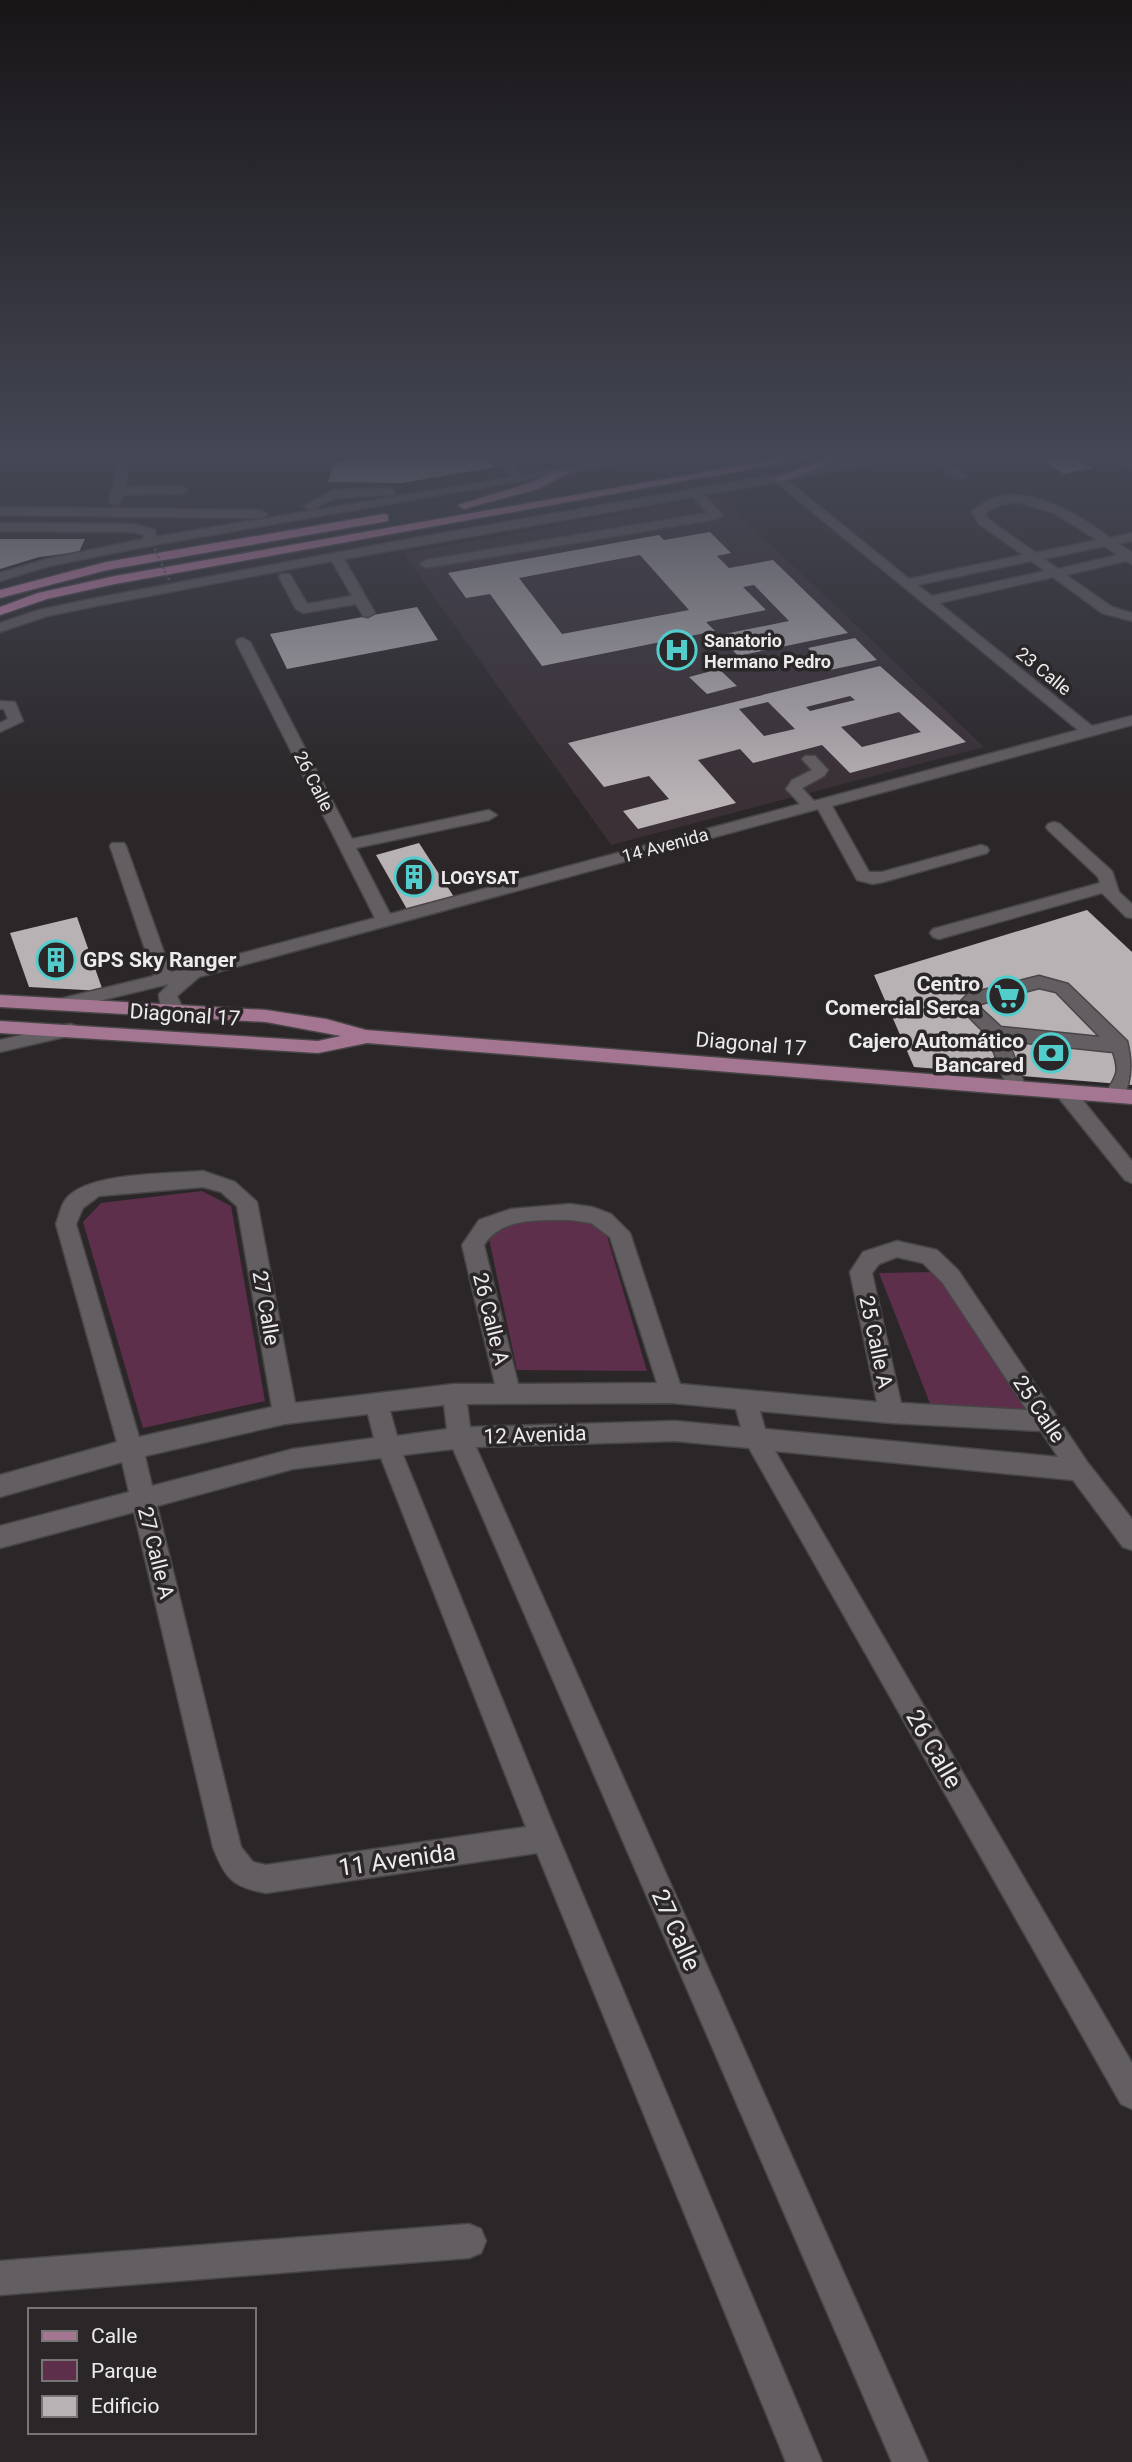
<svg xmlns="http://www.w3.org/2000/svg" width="1132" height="2462" font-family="Roboto,sans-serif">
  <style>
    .built { fill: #3a3036 }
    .green { fill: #5d2f4b }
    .building { fill: #b8b2b5; fill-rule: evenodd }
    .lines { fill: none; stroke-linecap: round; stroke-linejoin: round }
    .minor-casing { stroke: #484547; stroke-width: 3 }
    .major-casing { stroke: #484547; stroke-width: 3 }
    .highway-casing { stroke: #484547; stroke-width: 3 }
    .minor { fill: #635e61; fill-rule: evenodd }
    .major { fill: #a57691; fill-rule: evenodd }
    .highway { fill: #d186b1; fill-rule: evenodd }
    .path-bridge { stroke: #6c686a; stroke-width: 2.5; stroke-dasharray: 2 2; stroke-linecap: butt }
    .labels { text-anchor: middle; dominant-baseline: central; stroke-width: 7; stroke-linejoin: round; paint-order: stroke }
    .far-poi-label { font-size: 18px; font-weight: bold; fill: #eeebed; stroke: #2b2729; text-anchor: start }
    .far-street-label { font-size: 18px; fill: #eeebed; stroke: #2b2729 }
    .poi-label { font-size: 21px; font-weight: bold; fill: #eeebed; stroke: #2b2729; text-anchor: end }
    .street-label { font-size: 21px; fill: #eeebed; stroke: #2b2729 }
    .near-street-label { font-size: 24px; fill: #eeebed; stroke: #2b2729 }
  </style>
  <rect width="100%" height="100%" fill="#2b2729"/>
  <path class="built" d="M 721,497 L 984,747 L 611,845 L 403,553 Z"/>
  <g class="green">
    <path d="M 202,1191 L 231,1206 L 265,1401 L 143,1428 L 83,1222 L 101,1203 Z"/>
    <path d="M 585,1205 L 601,1216 L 647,1371 L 517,1370 L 486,1225 L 499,1211 Z"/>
    <path d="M 935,1272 L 1044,1420 L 931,1406 L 879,1273 Z"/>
  </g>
  <g class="building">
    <path d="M 381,455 L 484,455 L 494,467 L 402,483 L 328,482 L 334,463 Z"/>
    <path d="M 1072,456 L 1092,468 L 1064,474 L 1045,462 Z"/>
    <path d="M 710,532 L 731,553 L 717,556 L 729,568 L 773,560 L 848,633 L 738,656 L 719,635 L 789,621 L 754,585 L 743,587 L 766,610 L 706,622 L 715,631 L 542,666 L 490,594 L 466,598 L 448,573 L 659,535 L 664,540 ZM 640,555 L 689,610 L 562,634 L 519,578 Z"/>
    <path d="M 0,539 L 85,539 L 79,552 L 39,557 L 0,569 Z"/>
    <path d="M 417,607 L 438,640 L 287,669 L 270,634 Z"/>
    <path d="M 855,638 L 877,660 L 830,670 L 808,648 Z"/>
    <path d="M 880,666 L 966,742 L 850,773 L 822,745 L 753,763 L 740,749 L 698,760 L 736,803 L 638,829 L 623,811 L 669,799 L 649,776 L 604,787 L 568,743 ZM 850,696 L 855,700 L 810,711 L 806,707 ZM 768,702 L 795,729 L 764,736 L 739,709 ZM 899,712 L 921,732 L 862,747 L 841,727 Z"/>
    <path d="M 719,669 L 737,686 L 707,694 L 689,677 Z"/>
    <path d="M 419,843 L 456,900 L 408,911 L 376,855 Z"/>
    <path d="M 1087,910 L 1132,952 L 1132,1085 L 914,1067 L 874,975 Z"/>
    <path d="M 77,917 L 103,991 L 29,987 L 10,933 Z"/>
  </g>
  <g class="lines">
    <g class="minor-casing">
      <g id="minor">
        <path d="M 496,455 L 507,455 L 522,475 L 640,455 L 668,455 L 149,546 L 49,566 L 0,581 L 0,573 L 47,559 L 143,539 L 144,535 L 133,532 L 0,531 L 0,523 L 133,524 L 155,530 L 156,537 L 511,477 Z"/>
        <path d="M 887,455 L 914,455 L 787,480 L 909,579 L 1023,555 L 979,524 L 972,512 C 1012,473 1074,511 1110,538 L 1132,533 L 1132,541 L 1118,544 L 1132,552 L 1132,564 L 1126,561 L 1066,575 L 1112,607 L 1132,613 L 1132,621 L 1102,613 L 1053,577 L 939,603 L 1092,726 L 1132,716 L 1132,725 L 832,806 L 869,872 L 882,872 L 981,845 L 987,847 L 989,850 L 987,853 L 883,882 L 873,884 L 857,880 L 818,809 L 199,977 L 177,996 L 184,1011 L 181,1015 C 167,1019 159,1007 159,994 L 169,984 L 61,1010 L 55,1008 L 52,1004 L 55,1000 L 154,976 L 110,846 L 112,843 L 124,843 L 126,846 L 171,972 L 375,918 L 236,642 L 238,639 L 243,638 L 250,642 L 352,839 L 489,810 L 497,815 L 489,820 L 356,848 L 390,914 L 800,804 L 786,789 L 792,780 L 812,770 L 802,759 L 805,756 L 815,756 L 828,770 L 824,776 L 802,788 L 814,801 L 1078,730 L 776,482 L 704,495 L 723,515 L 717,519 L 426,568 L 420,564 L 426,560 L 708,513 L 693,497 L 344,559 L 375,613 L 368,617 L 363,616 L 356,604 L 303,613 L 296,609 L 279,577 L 280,574 L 290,574 L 307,604 L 352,596 L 332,561 L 91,607 L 47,616 L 0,632 L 0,623 L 39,610 L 91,599 L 404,540 ZM 1017,502 L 1054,513 L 1097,540 L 1036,553 L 988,519 L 985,513 L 1000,505 ZM 1105,546 L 1118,555 L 1058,569 L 1044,559 ZM 1031,561 L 1045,571 L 932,596 L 917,585 Z"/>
        <path d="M 929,455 L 942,455 L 967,477 L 957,479 Z"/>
        <path d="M 1109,455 L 1123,455 L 1132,461 L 1132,469 Z"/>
        <path d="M 123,464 L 129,467 L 124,487 L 182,486 L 188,490 L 182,494 L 123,495 L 119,504 L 111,504 L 109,501 L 117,467 Z"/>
        <path d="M 389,488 L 395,492 L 393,495 L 336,498 L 310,510 L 304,506 L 334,490 Z"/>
        <path d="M 0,507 L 261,510 L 267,514 L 261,518 L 0,515 Z"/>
        <path d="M 0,701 L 15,702 L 23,721 L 0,732 L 0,723 L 8,719 L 4,709 L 0,709 Z"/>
        <path d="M 1054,822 L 1060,824 L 1112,871 L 1119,892 L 1132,904 L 1132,918 L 1126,917 L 1102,893 L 939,939 L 933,937 L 930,933 L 933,929 L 1100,883 L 1098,877 L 1048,830 L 1046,827 L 1048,824 Z"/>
        <path d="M 1039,976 L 1068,984 L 1127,1041 C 1132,1061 1132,1083 1121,1101 L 1107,1101 L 1104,1096 C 1115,1077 1121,1074 1113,1052 L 1008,1041 L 1026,1088 L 1023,1093 L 1009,1093 L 988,1036 L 957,1005 L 968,994 ZM 1039,988 L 1056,992 L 1100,1037 L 1001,1027 L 977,1005 Z"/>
        <path d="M 70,1024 L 77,1026 L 79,1030 L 77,1034 L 0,1052 L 0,1040 Z"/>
        <path d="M 1065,1085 L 1072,1087 L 1132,1161 L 1132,1183 L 1125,1180 L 1058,1097 L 1055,1092 L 1058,1087 Z"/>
        <path d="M 203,1171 L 235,1182 L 257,1202 L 295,1403 L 454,1384 L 495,1384 L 462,1245 L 479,1220 L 511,1209 L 570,1204 L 592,1207 L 611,1214 L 630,1233 L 680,1384 L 877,1402 L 850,1272 L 863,1252 L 897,1241 L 937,1250 L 958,1270 L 1088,1463 L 1132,1519 L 1132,1550 L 1123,1547 L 1073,1480 L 775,1451 L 1132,2063 L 1132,2109 L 1121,2104 L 749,1448 L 675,1441 L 476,1447 L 928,2462 L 892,2462 L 453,1449 L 403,1455 L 550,1817 L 822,2462 L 786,2462 L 537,1853 L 266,1893 C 232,1887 225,1878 213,1847 L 134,1512 L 0,1548 L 0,1526 L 129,1492 L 122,1462 L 0,1497 L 0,1475 L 117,1442 L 56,1224 C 59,1216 61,1205 66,1199 C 87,1172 169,1174 203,1171 ZM 203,1187 L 221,1192 L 237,1206 L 272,1407 L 139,1437 L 76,1224 L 83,1208 L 99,1196 ZM 570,1220 L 591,1223 L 610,1237 L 657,1383 L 518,1384 L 484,1245 C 501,1217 540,1220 570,1220 ZM 897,1257 L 923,1263 L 942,1282 L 1027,1410 L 901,1403 L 872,1273 L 879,1264 ZM 672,1403 L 736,1409 L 741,1427 L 675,1421 L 470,1427 L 467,1404 ZM 444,1405 L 447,1429 L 397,1436 L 390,1411 ZM 760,1411 L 891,1423 L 1041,1431 L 1058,1457 L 765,1429 ZM 368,1414 L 374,1438 L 293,1449 L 152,1486 L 145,1456 L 285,1424 ZM 381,1458 L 526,1827 L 266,1865 L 253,1862 L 241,1847 L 157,1506 L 293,1469 Z"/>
        <path d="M 469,2224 L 481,2229 L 486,2241 L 481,2253 L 469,2258 L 0,2295 L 0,2261 Z"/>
      </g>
    </g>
    <g class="major-casing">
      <path id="major" d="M 0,995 L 266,1010 L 326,1019 L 366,1030 L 1132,1090 L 1132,1104 L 367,1043 L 318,1053 L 0,1033 L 0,1021 L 318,1041 L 341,1036 L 266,1022 L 0,1007 Z"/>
    </g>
    <g class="highway-casing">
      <g id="highway">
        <path d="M 801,455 L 828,455 L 115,584 L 47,599 L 0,615 L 0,607 L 38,593 L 115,576 Z"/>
        <path d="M 835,455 L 852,455 L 783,481 L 773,479 Z"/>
        <path d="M 560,470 L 570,472 L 538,489 L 464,509 L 458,505 L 530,483 Z"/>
        <path d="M 384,514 L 388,515 L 388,521 L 107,570 L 0,598 L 0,590 L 106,562 Z"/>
      </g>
    </g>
    <use href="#minor" class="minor"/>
    <use href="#major" class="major"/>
    <use href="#highway" class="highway"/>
    <path class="path-bridge" d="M 155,549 L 169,580"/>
  </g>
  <linearGradient id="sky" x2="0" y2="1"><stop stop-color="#181517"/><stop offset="0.57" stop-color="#444754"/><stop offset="1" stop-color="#444754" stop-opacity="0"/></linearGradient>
  <rect width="1132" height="800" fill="url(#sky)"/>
  <defs>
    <g id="hospital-ring" transform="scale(2.0125)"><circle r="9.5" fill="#2b2729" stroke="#52cdcc" stroke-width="1.5"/><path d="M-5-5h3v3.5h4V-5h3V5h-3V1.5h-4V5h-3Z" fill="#52cdcc"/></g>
    <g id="building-ring" transform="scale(2.0125)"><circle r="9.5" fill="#2b2729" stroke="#52cdcc" stroke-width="1.5"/><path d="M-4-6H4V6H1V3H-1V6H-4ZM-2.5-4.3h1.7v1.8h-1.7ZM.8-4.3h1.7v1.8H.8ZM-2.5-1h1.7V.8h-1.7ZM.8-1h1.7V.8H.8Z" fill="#52cdcc"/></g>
    <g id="supermarket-ring" transform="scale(2.0125)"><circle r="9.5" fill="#2b2729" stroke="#52cdcc" stroke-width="1.5"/><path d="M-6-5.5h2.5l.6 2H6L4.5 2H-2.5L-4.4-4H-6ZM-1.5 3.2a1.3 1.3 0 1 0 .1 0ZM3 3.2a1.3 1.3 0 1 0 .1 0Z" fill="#52cdcc"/></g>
    <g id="bank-ring" transform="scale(2.0125)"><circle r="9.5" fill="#2b2729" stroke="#52cdcc" stroke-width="1.5"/><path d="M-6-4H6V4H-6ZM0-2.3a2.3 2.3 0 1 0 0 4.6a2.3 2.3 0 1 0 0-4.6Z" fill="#52cdcc"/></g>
  </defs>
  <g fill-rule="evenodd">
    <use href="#hospital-ring" x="677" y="650"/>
    <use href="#building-ring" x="414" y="877"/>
    <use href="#building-ring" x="56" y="960"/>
    <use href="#supermarket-ring" x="1007" y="996"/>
    <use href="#bank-ring" x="1051" y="1053"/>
  </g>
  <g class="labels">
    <g class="far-poi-label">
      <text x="704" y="640">Sanatorio<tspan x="704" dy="21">Hermano Pedro</tspan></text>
      <text x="441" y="877">LOGYSAT</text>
    </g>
    <g class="far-street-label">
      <text transform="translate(1044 671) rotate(39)">23 Calle</text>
      <text transform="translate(314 781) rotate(63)">26 Calle</text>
      <text transform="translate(665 845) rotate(-15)">14 Avenida</text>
    </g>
    <g class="poi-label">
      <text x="83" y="960" text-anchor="start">GPS Sky Ranger</text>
      <text x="980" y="984">Centro<tspan x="980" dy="24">Comercial Serca</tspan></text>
      <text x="1024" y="1041">Cajero Automático<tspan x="1024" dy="24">Bancared</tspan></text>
    </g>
    <g class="street-label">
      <text transform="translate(185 1015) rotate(4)">Diagonal 17</text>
      <text transform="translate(751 1044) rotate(5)">Diagonal 17</text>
      <text transform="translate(266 1308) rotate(80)">27 Calle</text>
      <text transform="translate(491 1319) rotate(76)">26 Calle A</text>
      <text transform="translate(876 1342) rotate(78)">25 Calle A</text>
      <text transform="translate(1039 1409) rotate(56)">25 Calle</text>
      <text transform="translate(535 1435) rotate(-2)">12 Avenida</text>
      <text transform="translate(156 1553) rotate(76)">27 Calle A</text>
    </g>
    <g class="near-street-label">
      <text transform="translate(934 1749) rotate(60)">26 Calle</text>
      <text transform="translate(397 1860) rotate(-8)">11 Avenida</text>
      <text transform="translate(676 1930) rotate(66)">27 Calle</text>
    </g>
  </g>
  <rect x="28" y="2308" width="228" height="126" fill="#2b2729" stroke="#797577" stroke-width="2"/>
  <rect x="42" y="2331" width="35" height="10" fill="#a57691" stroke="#797577" stroke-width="2"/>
  <text x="91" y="2343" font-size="21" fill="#eeebed">Calle</text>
  <rect x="42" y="2360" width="35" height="21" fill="#5d2f4b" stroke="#797577" stroke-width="2"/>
  <text x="91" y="2378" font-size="21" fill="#eeebed">Parque</text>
  <rect x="42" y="2396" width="35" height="21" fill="#b8b2b5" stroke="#797577" stroke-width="2"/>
  <text x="91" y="2413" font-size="21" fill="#eeebed">Edificio</text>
</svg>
